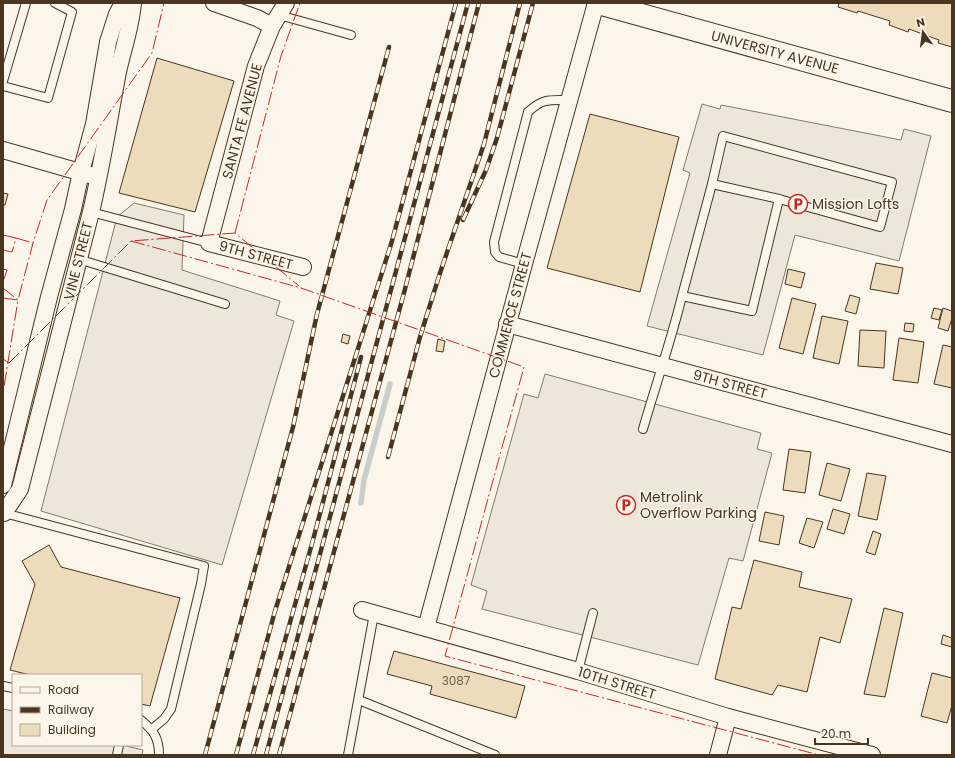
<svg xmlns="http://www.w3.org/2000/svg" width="955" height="758" font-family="Poppins,sans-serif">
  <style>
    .parking { fill: #ede7d9; stroke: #887966 }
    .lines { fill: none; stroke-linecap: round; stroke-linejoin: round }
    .stream { stroke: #c9cecd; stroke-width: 5.5 }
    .building { fill: #ecdcbc; stroke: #4a3520 }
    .service-casing { stroke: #4a3520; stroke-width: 10 }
    .minor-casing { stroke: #4a3520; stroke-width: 18 }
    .primary-casing { stroke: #4a3520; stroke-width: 24 }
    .service { stroke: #fbf6e9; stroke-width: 8 }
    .minor { stroke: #fbf6e9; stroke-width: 16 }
    .primary { stroke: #fbf6e9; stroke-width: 22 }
    .rail-casing { stroke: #4a3520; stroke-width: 4.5 }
    .rail { stroke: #fbf6e9; stroke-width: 3; stroke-dasharray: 9; stroke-linecap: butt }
    .power { stroke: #c62828; stroke-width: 1; stroke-dasharray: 14 3 2 3; stroke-linecap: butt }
    .labels { text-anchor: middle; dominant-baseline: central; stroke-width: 3; stroke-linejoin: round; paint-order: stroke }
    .number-label { font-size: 12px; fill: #725f47 }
    .street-label { font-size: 14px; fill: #4a3520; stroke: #fbf6e9 }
    .poi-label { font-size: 14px; fill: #4a3520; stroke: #fbf6e9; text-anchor: start }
  </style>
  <rect width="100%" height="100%" fill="#fbf6e9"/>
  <g class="parking">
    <path d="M 702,104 L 720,109 L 721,105 L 901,140 L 904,129 L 931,136 L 899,261 L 795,235 L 763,355 L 647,326 L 690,173 L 683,170 Z"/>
    <path d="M 134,203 L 184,215 L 182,270 L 280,301 L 276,315 L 294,321 L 222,565 L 41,511 L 117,217 Z"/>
    <path d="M 545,374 L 761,433 L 757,449 L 772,453 L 743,561 L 729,558 L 698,665 L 482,609 L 487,591 L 471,585 L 524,394 L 538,398 Z"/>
    <path d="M 3,709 L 13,711 L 13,745 L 122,745 L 143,750 L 142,755 L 3,755 Z"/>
  </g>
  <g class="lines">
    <path class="stream" d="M 361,503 L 364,480 L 390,384"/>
  </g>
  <g class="building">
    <path d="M 838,3 L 952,3 L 952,47 L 938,43 L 939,40 L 909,29 L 908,32 L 889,25 L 890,21 L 858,11 L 857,13 L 838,7 L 839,3 Z"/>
    <path d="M 157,58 L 234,81 L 195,212 L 119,193 Z"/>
    <path d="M 590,114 L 679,137 L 640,292 L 547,268 Z"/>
    <path d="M 3,193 L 8,194 L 5,205 L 3,205 Z"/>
    <path d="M 876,263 L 903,268 L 898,294 L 870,289 Z"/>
    <path d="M 788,269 L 805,273 L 801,288 L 785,284 Z"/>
    <path d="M 850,295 L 860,298 L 856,314 L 845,311 Z"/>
    <path d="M 792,298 L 816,304 L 803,354 L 779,348 Z"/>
    <path d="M 934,308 L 942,310 L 939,320 L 931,318 Z"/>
    <path d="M 943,308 L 952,311 L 952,318 L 948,331 L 938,328 Z"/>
    <path d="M 822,316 L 848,321 L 839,364 L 813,358 Z"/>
    <path d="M 905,323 L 914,324 L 913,332 L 904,331 Z"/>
    <path d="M 860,330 L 886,331 L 884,368 L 858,366 Z"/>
    <path d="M 343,334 L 350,336 L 348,344 L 341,342 Z"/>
    <path d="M 899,338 L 924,342 L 918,383 L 893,380 Z"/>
    <path d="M 438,339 L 445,341 L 443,352 L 436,351 Z"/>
    <path d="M 943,345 L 952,347 L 952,388 L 934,384 Z"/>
    <path d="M 789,449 L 811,452 L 805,493 L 783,490 Z"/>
    <path d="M 827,463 L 850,469 L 841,501 L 819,495 Z"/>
    <path d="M 867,473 L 886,476 L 877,520 L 858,516 Z"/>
    <path d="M 833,509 L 850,514 L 844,534 L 827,529 Z"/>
    <path d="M 765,512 L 784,516 L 779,545 L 759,541 Z"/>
    <path d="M 807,518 L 823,522 L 814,548 L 799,543 Z"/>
    <path d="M 873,531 L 881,534 L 875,555 L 866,552 Z"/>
    <path d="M 49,545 L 61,567 L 180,598 L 150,706 L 141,704 L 141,675 L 30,675 L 10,670 L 35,584 L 22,561 Z"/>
    <path d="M 754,560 L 802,572 L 799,587 L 852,599 L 840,643 L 820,637 L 807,692 L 778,685 L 772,695 L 715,679 L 732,607 L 741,609 Z"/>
    <path d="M 884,608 L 903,613 L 885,697 L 864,694 Z"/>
    <path d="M 943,635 L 952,638 L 952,647 L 941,644 Z"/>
    <path d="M 394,651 L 525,686 L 516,718 L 430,694 L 432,686 L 387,674 Z"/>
    <path d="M 932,673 L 952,678 L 952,705 L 947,723 L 921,716 Z"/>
  </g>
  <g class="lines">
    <g class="service-casing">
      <g id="service">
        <path d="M 279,15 L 351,35"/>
        <path d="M 3,81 L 26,3"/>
        <path d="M 3,86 L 48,98 L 72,12 L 55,3"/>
        <path d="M 712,184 L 723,136 L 892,182 L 880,227 L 779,199"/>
        <path d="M 91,212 L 209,243"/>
        <path d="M 78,259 L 225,304"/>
        <path d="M 524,264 L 499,257 L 495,252 L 494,242 L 528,112 C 543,98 550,100 569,100"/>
        <path d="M 643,429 C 656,384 671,341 682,296 L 752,311 L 779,199 L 712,184 L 682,296"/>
        <path d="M 4,513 L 204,566 L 201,584 L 171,709 L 164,719 L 152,729"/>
        <path d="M 578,671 L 593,613"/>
        <path d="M 3,686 L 13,688"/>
        <path d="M 359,700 L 495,755"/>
        <path d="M 141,720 C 154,731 159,738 159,755"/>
        <path d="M 117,755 L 119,745"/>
        <path d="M 348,755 L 374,614"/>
      </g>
    </g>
    <g class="minor-casing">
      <g id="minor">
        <path d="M 214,3 L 257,18 L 272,26"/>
        <path d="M 286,3 L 272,26 L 256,66 L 209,243 L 303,267"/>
        <path d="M 3,150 L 90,175"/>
        <path d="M 507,324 L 952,444"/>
        <path d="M 3,485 L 49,297 L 73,209 L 81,172 L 94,124 L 108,42 L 117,14 L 123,3"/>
        <path d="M 4,513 L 20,489 L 91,212 C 102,166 109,119 118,72 C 123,49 131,27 133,3"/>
        <path d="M 362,610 L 578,671 L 728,717 L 872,755"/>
        <path d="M 426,628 L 524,264 L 596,3"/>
        <path d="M 718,755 L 728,717"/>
      </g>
    </g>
    <g class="primary-casing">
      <path id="primary" d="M 598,3 L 952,101"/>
    </g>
    <use href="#service" class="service"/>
    <use href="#minor" class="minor"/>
    <use href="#primary" class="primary"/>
    <g class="rail-casing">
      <g id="rail">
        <path d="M 463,220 L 486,170 L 497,138 L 533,3"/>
        <path d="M 388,457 L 420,337 L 440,273 L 484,144 L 520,3"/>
        <path d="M 205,755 L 293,427 L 317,314 L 389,47"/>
        <path d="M 236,755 L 275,611 L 392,241 L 456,3"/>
        <path d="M 253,755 L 313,540 L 361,357"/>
        <path d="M 266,755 L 468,3"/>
        <path d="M 279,755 L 405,289 L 479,3"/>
      </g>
    </g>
    <use href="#rail" class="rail"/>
    <g class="power">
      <path d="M 235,233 L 281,56 L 300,3"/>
      <path d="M 3,235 L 16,238 L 12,252 L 3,250"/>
      <path d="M 16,238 L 33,243"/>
      <path d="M 131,241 L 301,288 L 524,367 L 445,656 L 819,755"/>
      <path d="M 3,269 L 7,270 L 3,282"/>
      <path d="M 3,288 L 18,300 L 33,243 L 47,200 L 152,53 L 164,3"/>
      <path d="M 3,298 L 18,300 L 3,393"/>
      <path d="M 3,359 L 9,363"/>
      <path d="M 9,363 L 131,241 L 235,233 L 299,286"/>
    </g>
  </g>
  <defs>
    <g id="parking-ring" transform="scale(1)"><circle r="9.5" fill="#fbf6e9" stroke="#c62828" stroke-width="1.5"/><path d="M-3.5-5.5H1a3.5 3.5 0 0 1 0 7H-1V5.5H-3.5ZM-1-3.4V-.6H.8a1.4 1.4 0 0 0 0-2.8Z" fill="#c62828"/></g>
  </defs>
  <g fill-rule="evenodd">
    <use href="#parking-ring" x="798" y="204"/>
    <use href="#parking-ring" x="626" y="505"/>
  </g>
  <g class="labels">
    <g class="number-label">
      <text x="456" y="680">3087</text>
    </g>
    <g class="street-label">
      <text transform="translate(775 52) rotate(15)">UNIVERSITY AVENUE</text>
      <text transform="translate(242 121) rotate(-75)">SANTA FE AVENUE</text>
      <text transform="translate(256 255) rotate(15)">9TH STREET</text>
      <text transform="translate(78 261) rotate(-76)">VINE STREET</text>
      <text transform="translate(510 315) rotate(-75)">COMMERCE STREET</text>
      <text transform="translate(730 384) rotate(15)">9TH STREET</text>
      <text transform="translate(617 683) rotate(17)">10TH STREET</text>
    </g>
    <g class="poi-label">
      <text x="812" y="204">Mission Lofts</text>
      <text x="640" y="497">Metrolink<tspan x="640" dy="16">Overflow Parking</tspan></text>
    </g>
  </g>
  <rect width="955" height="758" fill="none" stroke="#4a3520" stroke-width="8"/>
  <rect x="12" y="674" width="130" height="72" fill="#fbf6e9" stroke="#b4a999"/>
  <rect x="20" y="687" width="20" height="6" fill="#fbf6e9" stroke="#b4a999"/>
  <text x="48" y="694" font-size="12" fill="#4a3520">Road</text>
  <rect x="20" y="707" width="20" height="6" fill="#4a3520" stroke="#b4a999"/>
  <text x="48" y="714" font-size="12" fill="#4a3520">Railway</text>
  <rect x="20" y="724" width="20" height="12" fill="#ecdcbc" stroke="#b4a999"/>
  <text x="48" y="734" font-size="12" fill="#4a3520">Building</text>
  <g transform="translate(923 32) rotate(346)" stroke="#fbf6e9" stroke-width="3" paint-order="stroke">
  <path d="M0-3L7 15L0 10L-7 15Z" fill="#4a3520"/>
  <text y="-6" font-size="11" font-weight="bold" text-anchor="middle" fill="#4a3520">N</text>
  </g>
  <path d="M815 738v6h53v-6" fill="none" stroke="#4a3520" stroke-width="2"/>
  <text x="821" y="738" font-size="12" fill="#4a3520" stroke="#fbf6e9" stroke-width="3" paint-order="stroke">20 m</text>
</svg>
